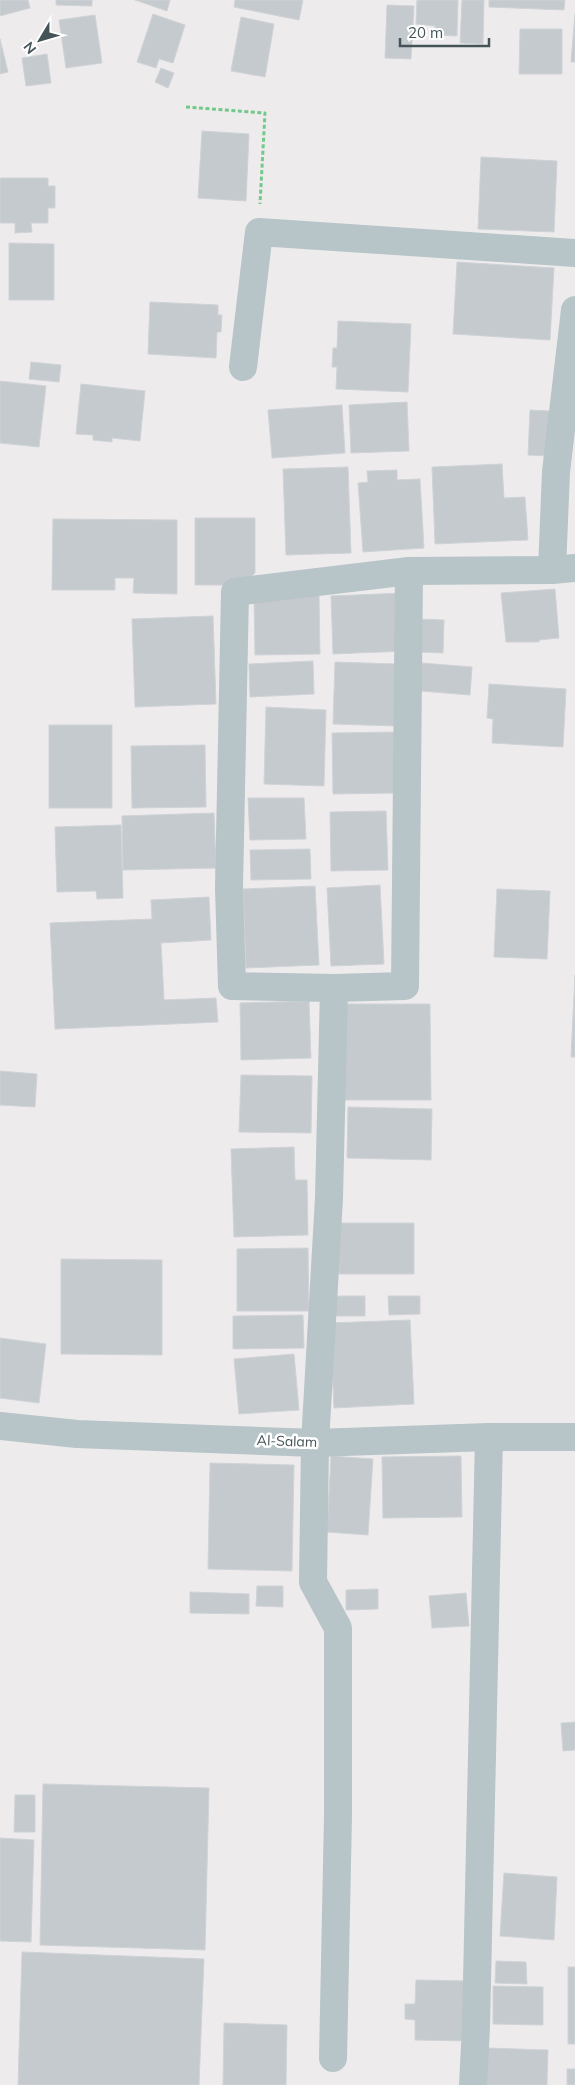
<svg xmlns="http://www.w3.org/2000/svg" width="575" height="2085" font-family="Mulish,sans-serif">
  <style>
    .building { fill: #c5cace; stroke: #cfd3d7 }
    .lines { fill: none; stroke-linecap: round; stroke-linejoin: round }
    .path { stroke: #73c98b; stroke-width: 3; stroke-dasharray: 4 2.5; stroke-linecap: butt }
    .minor { stroke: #b7c4c8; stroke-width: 28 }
    .labels { text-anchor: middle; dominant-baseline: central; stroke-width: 5; stroke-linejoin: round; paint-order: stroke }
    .street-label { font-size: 14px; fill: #445358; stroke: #fff }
  </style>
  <rect width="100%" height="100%" fill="#eeebec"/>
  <g class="building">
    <path d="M 0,0 L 28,0 L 30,8 L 0,16 Z"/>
    <path d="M 56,0 L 92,0 L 92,6 L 56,5 Z"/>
    <path d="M 135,0 L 170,0 L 167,11 Z"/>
    <path d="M 235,0 L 303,0 L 299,20 L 234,7 Z"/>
    <path d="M 417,0 L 458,0 L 457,36 L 435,35 L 435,26 L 416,24 Z"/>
    <path d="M 462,0 L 484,0 L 483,44 L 460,43 Z"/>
    <path d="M 489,0 L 565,0 L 564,10 L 489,7 Z"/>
    <path d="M 387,5 L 414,6 L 411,59 L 385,58 Z"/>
    <path d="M 153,14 L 185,25 L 173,63 L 159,59 L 156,68 L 137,62 Z"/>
    <path d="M 575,14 L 575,62 L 571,62 Z"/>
    <path d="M 95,15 L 102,63 L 66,68 L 59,20 Z"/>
    <path d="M 241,17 L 274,24 L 265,77 L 231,71 Z"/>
    <path d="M 520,29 L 562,29 L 562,74 L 519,74 Z"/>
    <path d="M 0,39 L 8,72 L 0,74 Z"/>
    <path d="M 47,54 L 51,83 L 26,86 L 22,58 Z"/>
    <path d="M 161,68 L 174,73 L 168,88 L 155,82 Z"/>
    <path d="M 202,131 L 249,134 L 246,201 L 198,198 Z"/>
    <path d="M 481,157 L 557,161 L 554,232 L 478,229 Z"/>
    <path d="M 0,178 L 48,178 L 48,186 L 55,186 L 55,208 L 48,208 L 48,223 L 31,223 L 32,232 L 15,233 L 15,223 L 0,223 Z"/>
    <path d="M 9,243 L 54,244 L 54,300 L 9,300 Z"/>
    <path d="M 457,262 L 554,268 L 550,340 L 453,334 Z"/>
    <path d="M 150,302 L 218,305 L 218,315 L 222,315 L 221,332 L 217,332 L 216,358 L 148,354 Z"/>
    <path d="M 338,321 L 411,324 L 408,392 L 336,389 L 337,367 L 332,367 L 333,348 L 337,348 Z"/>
    <path d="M 31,362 L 61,365 L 59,382 L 29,379 Z"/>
    <path d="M 0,381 L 46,386 L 39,447 L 0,443 Z"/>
    <path d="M 81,384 L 145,391 L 140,441 L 112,438 L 112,442 L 93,440 L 93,435 L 76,434 Z"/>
    <path d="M 407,402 L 409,451 L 351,453 L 349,405 Z"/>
    <path d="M 342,405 L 345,453 L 272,458 L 268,410 Z"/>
    <path d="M 530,410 L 550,411 L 548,456 L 528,455 Z"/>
    <path d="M 502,464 L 504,498 L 525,497 L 528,540 L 435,544 L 432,467 Z"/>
    <path d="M 348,467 L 351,553 L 286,555 L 283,469 Z"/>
    <path d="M 397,470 L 397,480 L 420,479 L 424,548 L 363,552 L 358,483 L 368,482 L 367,471 Z"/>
    <path d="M 195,518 L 255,518 L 255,573 L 243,585 L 195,585 Z"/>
    <path d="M 53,519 L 177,520 L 177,594 L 133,593 L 134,578 L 115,578 L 115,590 L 52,590 Z"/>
    <path d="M 555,589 L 559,638 L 539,640 L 539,642 L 506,642 L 501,593 Z"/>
    <path d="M 403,593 L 406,651 L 333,654 L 331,596 Z"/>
    <path d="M 319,595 L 320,654 L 255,655 L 254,596 Z"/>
    <path d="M 213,616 L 216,704 L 135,707 L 132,619 Z"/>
    <path d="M 416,619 L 444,620 L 443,653 L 416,652 Z"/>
    <path d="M 313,661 L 314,694 L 250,697 L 249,664 Z"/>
    <path d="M 335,662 L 396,664 L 395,726 L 333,724 Z"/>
    <path d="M 422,663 L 472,667 L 470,695 L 420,691 Z"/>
    <path d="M 489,684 L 566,689 L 563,747 L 492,743 L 493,719 L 487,718 Z"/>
    <path d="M 266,707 L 326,710 L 324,786 L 264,784 Z"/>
    <rect x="49" y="725" width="63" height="83"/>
    <path d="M 396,732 L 397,793 L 333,794 L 332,733 Z"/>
    <path d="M 205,745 L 206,807 L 132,808 L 131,746 Z"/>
    <path d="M 248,798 L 304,798 L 306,839 L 250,840 Z"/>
    <path d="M 386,811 L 388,870 L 331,871 L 330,812 Z"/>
    <path d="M 214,813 L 216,868 L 123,870 L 122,816 Z"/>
    <path d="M 121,825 L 123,898 L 97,899 L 96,891 L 57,892 L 55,827 Z"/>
    <path d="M 310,849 L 311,879 L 251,880 L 250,850 Z"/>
    <path d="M 380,885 L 384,964 L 331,966 L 327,888 Z"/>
    <path d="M 315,886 L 319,965 L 246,968 L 243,889 Z"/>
    <path d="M 497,889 L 550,891 L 547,959 L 494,957 Z"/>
    <path d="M 209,897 L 211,940 L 161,943 L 164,1000 L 216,998 L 218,1022 L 55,1029 L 50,923 L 152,919 L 151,900 Z"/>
    <path d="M 575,975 L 575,1057 L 571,1057 Z"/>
    <path d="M 309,1001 L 311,1058 L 241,1060 L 240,1003 Z"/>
    <path d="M 339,1004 L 430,1004 L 431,1100 L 340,1100 Z"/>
    <path d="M 0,1071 L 37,1074 L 35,1107 L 0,1105 Z"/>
    <path d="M 241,1075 L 312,1076 L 311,1133 L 239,1132 Z"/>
    <path d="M 348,1107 L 432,1109 L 431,1160 L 347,1158 Z"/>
    <path d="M 294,1147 L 295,1180 L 307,1180 L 308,1235 L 234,1237 L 231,1149 Z"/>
    <path d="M 338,1223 L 414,1223 L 414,1274 L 339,1274 Z"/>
    <path d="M 308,1248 L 309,1311 L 237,1311 L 237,1249 Z"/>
    <path d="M 61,1259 L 162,1260 L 162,1355 L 61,1354 Z"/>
    <rect x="334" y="1296" width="31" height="20"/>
    <path d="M 388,1296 L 420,1296 L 420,1314 L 389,1315 Z"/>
    <path d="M 303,1315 L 304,1348 L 233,1349 L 233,1316 Z"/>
    <path d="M 410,1320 L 414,1404 L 334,1408 L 330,1323 Z"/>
    <path d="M 0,1338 L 46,1344 L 39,1403 L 0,1398 Z"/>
    <path d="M 294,1354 L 299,1410 L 239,1414 L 234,1359 Z"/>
    <path d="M 331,1456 L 373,1459 L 368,1535 L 327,1532 Z"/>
    <path d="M 461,1456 L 462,1517 L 383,1518 L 382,1457 Z"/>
    <path d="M 210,1463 L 294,1465 L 292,1571 L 208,1569 Z"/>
    <path d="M 257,1586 L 283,1586 L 283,1607 L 256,1606 Z"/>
    <path d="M 378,1589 L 378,1609 L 346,1610 L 346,1590 Z"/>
    <path d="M 190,1592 L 249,1594 L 249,1614 L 190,1613 Z"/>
    <path d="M 466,1593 L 469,1626 L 432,1628 L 429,1596 Z"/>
    <path d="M 575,1722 L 575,1750 L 563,1751 L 561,1723 Z"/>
    <path d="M 43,1784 L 209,1788 L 205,1950 L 40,1945 Z"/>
    <path d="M 15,1795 L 35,1795 L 35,1832 L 14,1832 Z"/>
    <path d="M 0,1838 L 34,1840 L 31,1942 L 0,1941 Z"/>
    <path d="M 504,1873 L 557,1877 L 554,1940 L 500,1936 Z"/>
    <path d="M 22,1952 L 204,1959 L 199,2085 L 18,2085 Z"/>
    <path d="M 496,1961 L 526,1962 L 527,1984 L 495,1983 Z"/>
    <rect x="568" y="1967" width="7" height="77"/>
    <path d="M 416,1980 L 469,1981 L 468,2041 L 415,2040 L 415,2020 L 405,2019 L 405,2004 L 415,2004 Z"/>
    <path d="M 493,1986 L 543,1987 L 543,2025 L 493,2024 Z"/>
    <path d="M 224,2023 L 287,2025 L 286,2085 L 223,2085 Z"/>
    <path d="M 487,2048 L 548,2050 L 547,2085 L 486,2085 Z"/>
    <rect x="567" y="2069" width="8" height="16"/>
  </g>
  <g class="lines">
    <path class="path" d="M 186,107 L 265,113 L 260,204"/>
    <g class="minor">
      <path d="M 243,367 L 259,232 L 575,253"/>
      <path d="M 552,570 L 556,472 L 575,310"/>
      <path d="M 409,571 L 405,986 L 334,988 L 232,986 L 229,888 L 235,592 L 409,571 L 552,570 L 575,568"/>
      <path d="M 0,1426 L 77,1434 L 315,1443 L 489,1437 L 575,1437"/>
      <path d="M 333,2058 L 338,1816 L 338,1628 L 313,1582 L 315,1443 L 329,1198 L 334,988"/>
      <path d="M 473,2085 L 476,2027 L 489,1437"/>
    </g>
  </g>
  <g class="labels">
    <g class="street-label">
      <text transform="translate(287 1441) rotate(2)">Al-Salam</text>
    </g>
  </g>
  <g transform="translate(40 40) rotate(232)" stroke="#ffffff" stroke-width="4" paint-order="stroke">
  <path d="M0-4L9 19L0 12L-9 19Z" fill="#445358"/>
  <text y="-8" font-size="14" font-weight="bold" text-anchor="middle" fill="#445358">N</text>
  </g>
  <path d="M400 38v8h89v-8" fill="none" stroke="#445358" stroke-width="2.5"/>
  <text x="408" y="38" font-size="15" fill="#445358" stroke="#ffffff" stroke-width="4" paint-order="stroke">20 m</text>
</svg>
